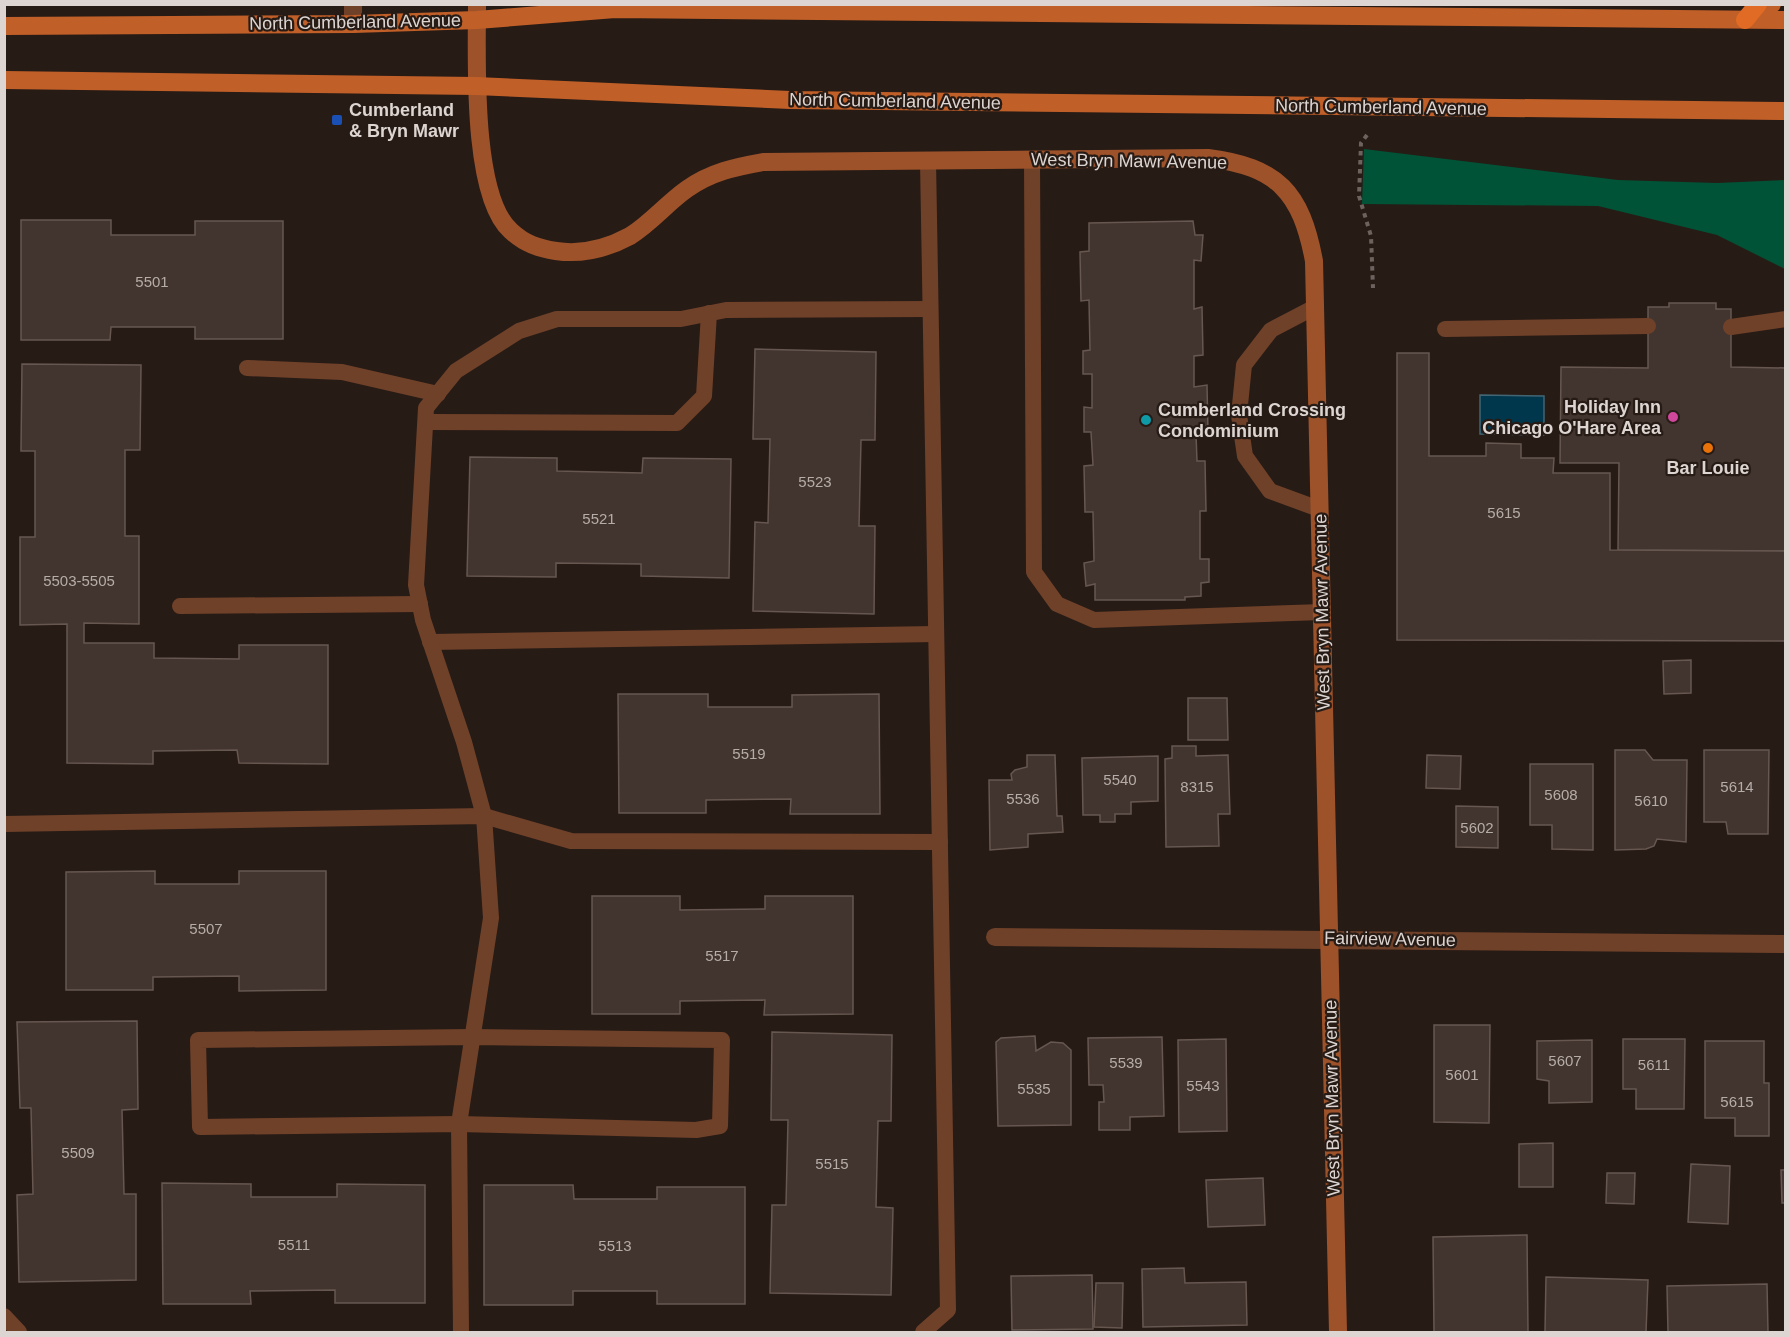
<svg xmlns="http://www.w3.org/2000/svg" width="1790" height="1337" font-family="Helvetica,sans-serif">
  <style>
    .green { fill: #005336 }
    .water { fill: #00374c; stroke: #426674; stroke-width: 1.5 }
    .building { fill: #42342e; stroke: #665751; stroke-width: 1.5 }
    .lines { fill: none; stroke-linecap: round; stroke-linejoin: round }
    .path { stroke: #6d625e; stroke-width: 4; stroke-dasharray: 4.5 4.5; stroke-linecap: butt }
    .lane { stroke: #704129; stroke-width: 16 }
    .street { stroke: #704129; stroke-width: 18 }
    .secondary { stroke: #9e522a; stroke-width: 18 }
    .primary { stroke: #c15f28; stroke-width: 18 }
    .highway { stroke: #e16b24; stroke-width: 18 }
    .transit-dot { fill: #1a4fb4; stroke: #271b16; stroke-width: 2 }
    .hotel-dot { fill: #d1479c; stroke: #271b16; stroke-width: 2 }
    .culture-dot { fill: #0f9aa8; stroke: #271b16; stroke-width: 2 }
    .food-dot { fill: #e8710a; stroke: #271b16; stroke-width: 2 }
    .labels { text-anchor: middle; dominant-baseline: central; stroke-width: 4.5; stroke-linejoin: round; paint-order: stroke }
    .number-label { font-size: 15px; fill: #b6ada8 }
    .street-label { font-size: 18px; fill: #ddd5d1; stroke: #271b16 }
    .poi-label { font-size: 18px; font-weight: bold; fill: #ddd5d1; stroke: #271b16; text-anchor: start }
  </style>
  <rect width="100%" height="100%" fill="#271b16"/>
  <path class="green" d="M 1364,149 L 1618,180 L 1717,183 L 1785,180 L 1785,269 L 1717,235 L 1598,206 L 1362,204 Z"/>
  <path class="water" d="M 1480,395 L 1544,396 L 1544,435 L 1480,434 Z"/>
  <g class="building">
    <path d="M 21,220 L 111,220 L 111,235 L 195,235 L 195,221 L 283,221 L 283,339 L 195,339 L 195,327 L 111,327 L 110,340 L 21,340 Z"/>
    <path d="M 1193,221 L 1195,235 L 1203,235 L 1201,261 L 1194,260 L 1194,309 L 1202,307 L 1203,355 L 1194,356 L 1194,387 L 1207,385 L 1208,432 L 1196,434 L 1197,461 L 1205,461 L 1206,511 L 1200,511 L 1200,559 L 1209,559 L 1209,582 L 1201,583 L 1201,596 L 1185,597 L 1185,600 L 1095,600 L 1095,584 L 1086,586 L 1084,563 L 1094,561 L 1093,512 L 1085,512 L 1084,466 L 1093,465 L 1091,432 L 1084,432 L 1084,407 L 1092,408 L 1092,374 L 1083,374 L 1083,351 L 1090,350 L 1089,300 L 1081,301 L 1080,252 L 1089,251 L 1089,223 Z"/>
    <path d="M 1669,303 L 1716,303 L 1716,309 L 1731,309 L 1731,367 L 1786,368 L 1786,551 L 1618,550 L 1619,463 L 1560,463 L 1561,367 L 1648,368 L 1648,307 L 1669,307 Z"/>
    <path d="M 755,349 L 876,352 L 875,440 L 861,440 L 859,526 L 875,526 L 874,614 L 753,611 L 755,522 L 768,523 L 770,439 L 753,439 Z"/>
    <path d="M 1397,353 L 1429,353 L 1429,456 L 1486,456 L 1486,443 L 1521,444 L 1521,458 L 1554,458 L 1553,473 L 1610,473 L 1610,550 L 1786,551 L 1786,641 L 1397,640 Z"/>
    <path d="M 22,364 L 141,365 L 140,450 L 125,450 L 125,536 L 139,536 L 139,624 L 84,623 L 84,643 L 154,643 L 154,658 L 239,659 L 239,645 L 328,645 L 328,764 L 239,763 L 237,750 L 153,751 L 153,764 L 67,763 L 67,624 L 20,625 L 20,537 L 35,537 L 35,451 L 21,451 Z"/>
    <path d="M 470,457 L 557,458 L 557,471 L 642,473 L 643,458 L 731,459 L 729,578 L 641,576 L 641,564 L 556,563 L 556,577 L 467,576 Z"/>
    <path d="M 1691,660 L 1691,693 L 1664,694 L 1663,661 Z"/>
    <path d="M 618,694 L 708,694 L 708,707 L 792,707 L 792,695 L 879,694 L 880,814 L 790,814 L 791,799 L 706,800 L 706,813 L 619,813 Z"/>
    <path d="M 1188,698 L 1227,698 L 1228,740 L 1188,740 Z"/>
    <path d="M 1172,746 L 1196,746 L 1196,756 L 1228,755 L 1230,814 L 1218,814 L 1219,846 L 1166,847 L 1165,759 L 1172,758 Z"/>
    <path d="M 1615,750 L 1645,750 L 1653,760 L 1687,760 L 1686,842 L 1657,839 L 1654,846 L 1646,849 L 1615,850 Z"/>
    <path d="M 1704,750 L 1769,750 L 1768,834 L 1728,834 L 1726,822 L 1704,822 Z"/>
    <path d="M 1027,755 L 1055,755 L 1057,816 L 1062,816 L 1063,832 L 1028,834 L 1028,847 L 990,850 L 989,780 L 1012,780 L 1011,774 L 1015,770 L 1027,767 Z"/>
    <path d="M 1427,755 L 1461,756 L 1460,789 L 1426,788 Z"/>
    <path d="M 1158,756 L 1158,801 L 1131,802 L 1131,814 L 1115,814 L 1115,822 L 1100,822 L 1100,815 L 1083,815 L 1082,758 Z"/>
    <path d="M 1530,764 L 1593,764 L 1593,850 L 1552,849 L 1552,825 L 1530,825 Z"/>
    <path d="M 1456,806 L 1498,807 L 1498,848 L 1456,847 Z"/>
    <path d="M 155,871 L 155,884 L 239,884 L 239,871 L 326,871 L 326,990 L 239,991 L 239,976 L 153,977 L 153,990 L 66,990 L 66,872 Z"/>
    <path d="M 592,896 L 680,896 L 680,910 L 765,909 L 765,896 L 853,896 L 853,1014 L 764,1015 L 765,1000 L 680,1001 L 680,1014 L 592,1014 Z"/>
    <path d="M 137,1021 L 138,1109 L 122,1110 L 124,1194 L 136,1194 L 136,1280 L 19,1282 L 17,1195 L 33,1194 L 31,1108 L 20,1108 L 17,1022 Z"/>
    <path d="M 1434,1025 L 1490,1025 L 1489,1123 L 1434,1122 Z"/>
    <path d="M 772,1032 L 892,1035 L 891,1121 L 878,1121 L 876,1207 L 893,1208 L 891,1295 L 770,1293 L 772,1205 L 786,1205 L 788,1120 L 771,1120 Z"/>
    <path d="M 1035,1036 L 1036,1051 L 1051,1042 L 1063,1043 L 1071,1050 L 1071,1125 L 998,1126 L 996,1042 L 1001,1038 Z"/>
    <path d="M 1162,1037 L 1164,1116 L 1130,1117 L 1130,1130 L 1099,1130 L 1099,1102 L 1104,1102 L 1103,1085 L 1089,1085 L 1088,1038 Z"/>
    <path d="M 1226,1039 L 1227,1131 L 1179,1132 L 1178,1040 Z"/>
    <path d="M 1623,1039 L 1685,1039 L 1684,1109 L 1636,1109 L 1636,1089 L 1623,1089 Z"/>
    <path d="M 1592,1040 L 1592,1102 L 1549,1103 L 1549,1081 L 1537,1079 L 1537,1041 Z"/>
    <path d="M 1705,1041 L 1764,1041 L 1764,1083 L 1769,1083 L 1769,1136 L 1735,1136 L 1735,1118 L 1705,1118 Z"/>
    <path d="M 1553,1143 L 1553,1187 L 1519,1187 L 1519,1144 Z"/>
    <path d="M 1691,1164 L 1730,1166 L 1728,1224 L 1688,1222 Z"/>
    <path d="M 1781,1170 L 1786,1170 L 1786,1203 L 1782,1203 Z"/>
    <path d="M 1607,1173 L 1635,1173 L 1634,1204 L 1606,1203 Z"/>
    <path d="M 1263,1178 L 1265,1225 L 1208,1227 L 1206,1180 Z"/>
    <path d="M 162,1183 L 251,1184 L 251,1197 L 337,1197 L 337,1184 L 425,1185 L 425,1303 L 335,1303 L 335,1290 L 250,1291 L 251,1304 L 163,1304 Z"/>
    <path d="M 484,1185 L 573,1185 L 574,1199 L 657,1199 L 657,1187 L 745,1187 L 745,1304 L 657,1304 L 657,1291 L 573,1291 L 573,1305 L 484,1305 Z"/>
    <path d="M 1527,1235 L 1528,1332 L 1434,1332 L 1433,1237 Z"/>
    <path d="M 1184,1268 L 1185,1283 L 1246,1282 L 1247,1325 L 1143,1327 L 1142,1269 Z"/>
    <path d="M 1092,1275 L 1093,1329 L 1012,1330 L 1011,1276 Z"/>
    <path d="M 1546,1277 L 1648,1280 L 1646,1332 L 1545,1332 Z"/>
    <path d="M 1096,1283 L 1123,1283 L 1122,1328 L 1094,1327 Z"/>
    <path d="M 1767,1284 L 1768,1332 L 1668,1332 L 1667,1286 Z"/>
  </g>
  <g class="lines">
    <path class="path" d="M 1367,135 L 1361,143 L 1359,196 L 1371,236 L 1373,288"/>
    <g class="lane">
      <path d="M 1032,159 L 1034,572 L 1057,604 L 1094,620 L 1322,612"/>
      <path d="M 1315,307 L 1271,330 L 1244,365 L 1239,415 L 1245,456 L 1270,491 L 1319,509"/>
      <path d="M 1731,327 L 1786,319"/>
      <path d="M 1445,329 L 1648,326"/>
      <path d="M 247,368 L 342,372 L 438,394"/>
      <path d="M 426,422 L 677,423 L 704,396 L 709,313"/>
      <path d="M 180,606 L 420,604"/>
      <path d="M 430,642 L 936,634"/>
      <path d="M 4,824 L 484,816 L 571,841 L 940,842"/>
      <path d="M 472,1037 L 722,1040 L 720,1126 L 696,1130 L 459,1124 L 200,1127 L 198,1040 Z"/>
      <path d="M 4,1316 L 19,1332"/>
      <path d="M 461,1332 L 459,1124 L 491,918 L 484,816 L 464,742 L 423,620 L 416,585 L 426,408 L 456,371 L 519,331 L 557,319 L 681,319 L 726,310 L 930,309"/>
      <path d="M 923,1332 L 948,1310 L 928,161"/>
    </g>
    <g class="street">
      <path d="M 353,4 L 353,24"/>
      <path d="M 995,937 L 1786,944"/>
    </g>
    <path class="secondary" d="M 477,4 C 477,56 471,196 511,231 C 525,244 538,248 556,251 C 583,255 606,249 630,236 C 651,223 667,203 687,189 C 711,172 735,167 763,162 L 1208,158 C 1278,167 1301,192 1314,261 L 1338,1332"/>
    <g class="primary">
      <path d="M 1746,19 L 1772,4"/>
      <path d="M 4,26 L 353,24 L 477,20 L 615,9 L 1786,20"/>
      <path d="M 4,80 L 476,86 L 790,100 L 1786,111"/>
    </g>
    <path class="highway" d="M 1745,20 L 1758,4"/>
  </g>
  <rect class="transit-dot" x="331" y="114" width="12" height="12" rx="3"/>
  <circle class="hotel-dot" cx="1673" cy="417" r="6"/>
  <circle class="culture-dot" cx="1146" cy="420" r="6"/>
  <circle class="food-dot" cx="1708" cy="448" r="6"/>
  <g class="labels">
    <g class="number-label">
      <text x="152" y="281">5501</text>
      <text x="815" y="481">5523</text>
      <text x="1504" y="512">5615</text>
      <text x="599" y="518">5521</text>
      <text x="79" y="580">5503-5505</text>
      <text x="749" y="753">5519</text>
      <text x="1120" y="779">5540</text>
      <text x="1197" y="786">8315</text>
      <text x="1737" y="786">5614</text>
      <text x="1561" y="794">5608</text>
      <text x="1023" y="798">5536</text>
      <text x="1651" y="800">5610</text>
      <text x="1477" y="827">5602</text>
      <text x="206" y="928">5507</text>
      <text x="722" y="955">5517</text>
      <text x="1565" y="1060">5607</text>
      <text x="1126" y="1062">5539</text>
      <text x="1654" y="1064">5611</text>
      <text x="1462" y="1074">5601</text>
      <text x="1203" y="1085">5543</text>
      <text x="1034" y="1088">5535</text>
      <text x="1737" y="1101">5615</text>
      <text x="78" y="1152">5509</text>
      <text x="832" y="1163">5515</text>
      <text x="294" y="1244">5511</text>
      <text x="615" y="1245">5513</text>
    </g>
    <g class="street-label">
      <text transform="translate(355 22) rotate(-1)">North Cumberland Avenue</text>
      <text transform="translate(895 101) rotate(1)">North Cumberland Avenue</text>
      <text transform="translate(1381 107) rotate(1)">North Cumberland Avenue</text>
      <text transform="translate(1129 161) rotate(1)">West Bryn Mawr Avenue</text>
      <text transform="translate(1322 612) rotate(-91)">West Bryn Mawr Avenue</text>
      <text transform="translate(1390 939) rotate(1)">Fairview Avenue</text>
      <text transform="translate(1332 1098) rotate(-91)">West Bryn Mawr Avenue</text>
    </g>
    <g class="poi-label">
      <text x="349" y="110">Cumberland<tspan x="349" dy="21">&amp; Bryn Mawr</tspan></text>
      <text x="1661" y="407" text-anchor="end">Holiday Inn<tspan x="1661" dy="21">Chicago O'Hare Area</tspan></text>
      <text x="1158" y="410">Cumberland Crossing<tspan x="1158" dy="21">Condominium</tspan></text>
      <text x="1708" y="468" text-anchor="middle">Bar Louie</text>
    </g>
  </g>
  <rect width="1790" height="1337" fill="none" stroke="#ddd5d1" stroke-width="12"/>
</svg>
